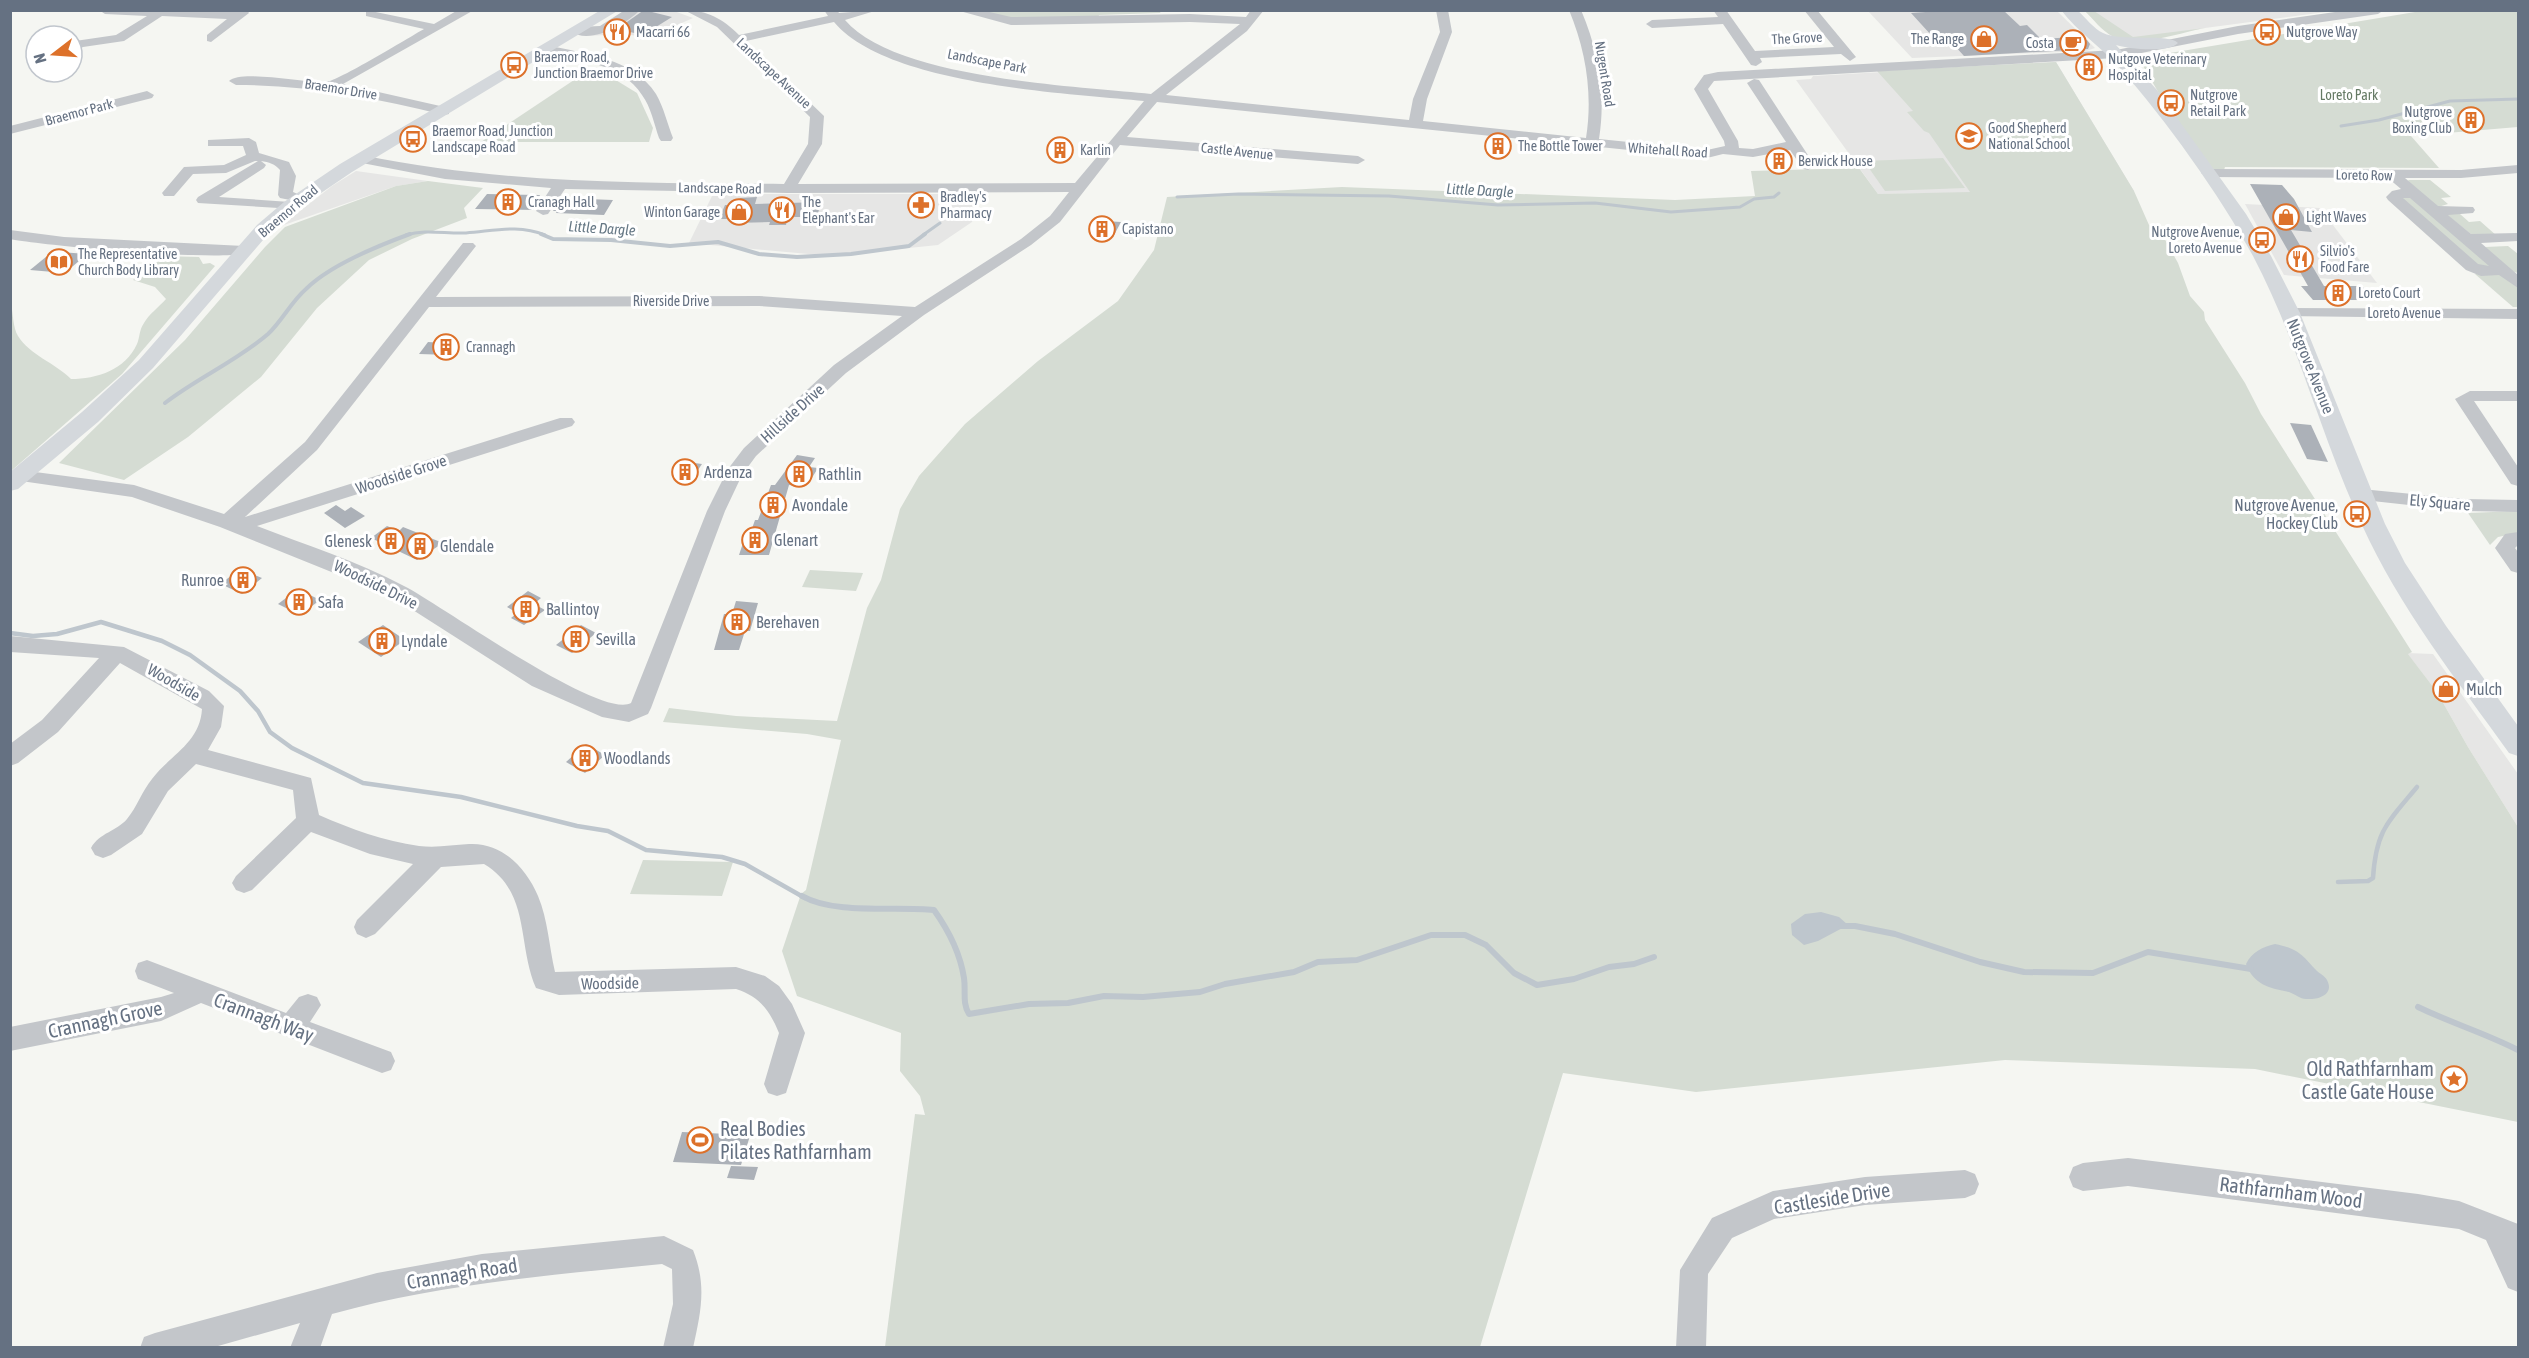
<svg xmlns="http://www.w3.org/2000/svg" width="2529" height="1358" font-family="'Asap Condensed',sans-serif">
  <style>
    .built { fill: #e6e6e5 }
    .green { fill: #d5dcd3 }
    .water { fill: #bec6cd }
    .lines { fill: none; stroke-linecap: round; stroke-linejoin: round }
    .stream-far3 { stroke: #bec6cd; stroke-width: 3 }
    .stream-far2 { stroke: #bec6cd; stroke-width: 4 }
    .stream-far1 { stroke: #bec6cd; stroke-width: 4.5 }
    .stream { stroke: #bec6cd; stroke-width: 6 }
    .building { fill: #acb1b8 }
    .minor { fill: #c3c6ca; fill-rule: evenodd }
    .major { fill: #d4d8dc; fill-rule: evenodd }
    .labels { text-anchor: middle; dominant-baseline: central; stroke-width: 6; stroke-linejoin: round; paint-order: stroke }
    .far-poi-label { font-size: 14px; fill: #657182; stroke: #fff; text-anchor: start }
    .far-street-label { font-size: 14px; fill: #657182; stroke: #fff }
    .far-park-label { font-size: 14px; fill: #657a64; stroke: #fff }
    .far-water-label { font-size: 15px; font-style: italic; fill: #667885; stroke: #fff }
    .street-label { font-size: 16px; fill: #657182; stroke: #fff }
    .poi-label { font-size: 16px; fill: #657182; stroke: #fff; text-anchor: start }
    .near-street-label { font-size: 20px; fill: #657182; stroke: #fff }
    .near-poi-label { font-size: 20px; fill: #657182; stroke: #fff; text-anchor: end }
  </style>
  <rect width="100%" height="100%" fill="#f5f6f2"/>
  <g class="built">
    <path d="M 627,11 L 674,11 L 693,18 L 648,38 L 626,34 L 585,36 Z"/>
    <path d="M 1868,11 L 2057,11 L 2095,48 L 2086,51 L 1912,58 Z"/>
    <path d="M 2085,11 L 2333,11 L 2205,28 L 2135,41 L 2110,35 Z"/>
    <path d="M 2056,62 L 2134,191 L 1878,194 L 1796,80 L 1811,79 L 1813,76 Z"/>
    <path d="M 356,171 L 428,181 L 396,186 L 281,226 L 332,186 Z"/>
    <path d="M 713,194 L 981,194 L 972,222 L 938,245 L 830,256 L 689,243 Z"/>
    <path d="M 2245,204 L 2320,208 L 2377,283 L 2284,275 Z"/>
    <path d="M 2407,653 L 2433,654 L 2518,774 L 2518,827 L 2468,747 L 2437,692 Z"/>
  </g>
  <g class="green">
    <path d="M 968,11 L 1161,11 L 1160,13 L 1099,15 L 1098,18 L 1008,19 Z"/>
    <path d="M 2085,11 L 2094,11 L 2133,37 L 2205,28 C 2178,33 2138,49 2112,36 C 2102,31 2093,19 2085,11 Z"/>
    <path d="M 2421,11 L 2518,11 L 2518,127 L 2411,136 L 2439,168 L 2225,167 L 2224,170 L 2202,168 L 2142,64 L 2146,57 Z"/>
    <path d="M 2056,62 L 2134,191 L 2149,225 L 2163,236 L 2178,263 L 2190,296 L 2204,312 L 2205,320 L 2245,383 L 2261,414 L 2412,652 L 2408,654 L 2437,692 L 2468,747 L 2518,827 L 2518,1122 L 2255,1069 L 2005,1060 L 1696,1092 L 1563,1073 L 1480,1347 L 885,1347 L 915,1114 L 925,1115 L 920,1096 L 900,1071 L 901,1033 L 797,996 L 782,951 L 801,894 L 806,890 L 841,740 L 807,734 L 663,722 L 669,708 L 736,716 L 837,721 L 867,608 L 881,580 L 900,509 L 919,476 L 965,424 L 1038,361 L 1118,301 L 1154,250 L 1167,197 L 1342,187 L 1675,200 L 1755,196 L 1751,171 L 1859,168 L 1878,194 L 1970,192 L 1929,133 L 1924,131 L 1907,112 L 1913,111 L 1877,71 Z"/>
    <path d="M 601,71 L 637,93 L 653,128 L 649,142 L 481,142 L 574,80 Z"/>
    <path d="M 1943,158 L 1965,188 L 1885,191 L 1864,161 Z"/>
    <path d="M 2408,180 L 2430,180 L 2451,197 L 2441,198 L 2448,204 L 2438,207 L 2412,187 Z"/>
    <path d="M 428,181 L 483,188 L 464,208 L 467,218 L 412,239 L 369,260 L 317,308 L 261,377 L 188,437 L 124,480 L 59,463 L 185,340 L 265,247 L 285,227 L 396,186 Z"/>
    <path d="M 2403,196 L 2415,198 L 2491,264 L 2489,268 L 2480,267 L 2399,199 Z"/>
    <path d="M 2445,213 L 2460,214 L 2469,222 L 2480,221 L 2497,236 L 2472,235 Z"/>
    <path d="M 2508,246 L 2518,254 L 2518,273 L 2511,271 L 2485,247 Z"/>
    <path d="M 160,256 L 199,257 L 203,264 L 210,263 L 215,266 L 122,374 L 11,471 L 11,303 C 13,313 13,328 18,336 C 30,355 55,363 71,379 C 97,379 125,370 137,344 C 140,337 139,330 144,323 C 149,314 159,307 166,299 L 155,287 L 133,280 Z"/>
    <path d="M 2494,273 L 2506,275 L 2518,286 L 2518,307 L 2513,307 L 2475,274 Z"/>
    <path d="M 2518,511 L 2518,533 L 2498,537 L 2490,545 L 2468,513 Z"/>
    <path d="M 810,570 L 863,573 L 856,591 L 802,587 Z"/>
    <path d="M 643,860 L 733,862 L 722,896 L 630,894 Z"/>
  </g>
  <g class="water">
    <path d="M 1821,912 L 1839,917 L 1848,925 L 1818,941 L 1804,945 L 1792,935 L 1791,924 L 1805,914 Z"/>
    <path d="M 2275,944 C 2299,949 2301,954 2317,971 C 2320,974 2324,975 2327,980 C 2335,995 2317,1000 2306,999 C 2300,999 2295,994 2289,992 C 2269,988 2254,985 2246,964 C 2252,952 2262,947 2275,944 Z"/>
  </g>
  <g class="lines">
    <g class="stream-far3">
      <path d="M 2341,126 L 2379,120 L 2450,101 L 2518,99"/>
      <path d="M 1177,197 L 1238,194 L 1389,196 L 1498,205 L 1595,203 L 1671,212 L 1740,207 L 1754,199 L 1774,197 L 1779,193"/>
      <path d="M 406,235 C 425,229 446,234 466,233 C 494,231 518,224 545,235"/>
      <path d="M 923,235 L 940,223"/>
    </g>
    <g class="stream-far2">
      <path d="M 541,234 L 553,239 L 611,240 L 670,246 L 718,242 L 759,254 L 797,257 L 851,254 L 909,246 L 925,234"/>
      <path d="M 165,403 C 197,378 237,361 268,334 C 282,321 291,302 306,289 C 329,266 380,245 410,234"/>
    </g>
    <g class="stream-far1">
      <path d="M 10,633 L 33,636 L 57,634 L 101,622 L 162,641 L 190,655 L 240,691 L 258,711 L 270,732 L 292,748 L 363,783 L 461,797 L 577,826 L 608,831 L 646,850 L 722,857 L 745,864 L 805,898"/>
      <path d="M 2338,882 L 2368,881 L 2373,878 C 2376,830 2388,822 2417,787"/>
    </g>
    <g class="stream">
      <path d="M 802,896 C 835,915 896,906 934,910 C 949,931 960,952 964,978 C 966,991 962,1003 969,1014 L 1029,1004 L 1068,1003 L 1104,996 L 1143,997 L 1200,992 L 1225,984 L 1294,972 L 1318,962 L 1357,960 L 1431,935 L 1465,935 L 1486,945 L 1514,973 L 1537,985 L 1574,979 L 1609,967 L 1634,964 L 1654,957"/>
      <path d="M 1841,926 L 1855,926 L 1895,934 L 1980,962 L 2024,972 L 2093,973 L 2148,952 L 2251,969"/>
      <path d="M 2418,1007 C 2451,1023 2485,1033 2518,1050"/>
    </g>
  </g>
  <g class="building">
    <path d="M 644,10 L 672,17 L 643,35 L 617,29 Z"/>
    <path d="M 1955,10 L 2003,10 L 2020,26 L 2027,25 L 2041,39 L 2074,37 L 2087,40 L 2090,44 L 2088,49 L 1964,56 L 1955,46 L 1942,47 L 1911,13 Z"/>
    <path d="M 2250,184 L 2282,185 L 2294,199 L 2312,232 L 2291,230 L 2324,286 L 2362,286 L 2374,300 L 2313,300 L 2301,286 L 2308,286 Z"/>
    <path d="M 487,194 L 540,195 L 539,197 L 542,197 L 534,210 L 475,209 Z"/>
    <path d="M 757,197 L 755,204 L 821,202 L 817,217 L 788,217 L 786,225 L 769,225 L 770,222 L 733,223 L 735,219 L 719,219 L 725,205 L 737,205 L 740,198 Z"/>
    <path d="M 561,198 L 613,200 L 604,215 L 556,213 L 557,211 L 553,211 Z"/>
    <path d="M 1105,221 L 1121,222 L 1113,237 L 1098,236 Z"/>
    <path d="M 52,252 L 60,252 L 87,254 L 65,273 L 30,270 Z"/>
    <path d="M 428,342 L 459,344 L 450,355 L 419,354 Z"/>
    <path d="M 2290,423 L 2311,425 L 2328,462 L 2307,459 Z"/>
    <path d="M 797,455 L 815,458 L 809,467 L 818,468 L 810,481 L 801,479 L 796,486 L 789,485 L 769,555 L 739,555 L 745,537 L 749,537 L 755,520 L 758,520 L 771,485 L 775,485 Z"/>
    <path d="M 687,462 L 702,464 L 691,480 L 675,477 Z"/>
    <path d="M 336,505 L 345,511 L 351,507 L 365,516 L 345,528 L 324,513 Z"/>
    <path d="M 387,526 L 399,531 L 403,527 L 443,543 L 417,560 L 371,538 Z"/>
    <path d="M 240,569 L 262,578 L 242,594 L 225,586 L 228,584 L 223,582 Z"/>
    <path d="M 298,589 L 320,600 L 300,615 L 278,604 Z"/>
    <path d="M 528,591 L 541,598 L 534,604 L 545,610 L 524,625 L 511,618 L 517,613 L 507,607 Z"/>
    <path d="M 736,601 L 758,603 L 750,631 L 745,631 L 739,650 L 714,650 L 724,614 L 732,614 Z"/>
    <path d="M 383,625 L 405,640 L 381,657 L 358,642 Z"/>
    <path d="M 581,625 L 596,633 L 572,653 L 556,645 Z"/>
    <path d="M 586,744 L 605,755 L 585,773 L 566,762 Z"/>
    <path d="M 733,1125 L 753,1126 L 741,1165 L 673,1162 L 682,1132 L 730,1134 Z"/>
    <path d="M 731,1166 L 758,1167 L 754,1180 L 727,1178 Z"/>
  </g>
  <g class="lines">
    <g class="minor">
      <path d="M 99,10 L 247,10 L 249,13 L 211,42 L 207,41 L 207,35 L 227,19 L 162,16 L 124,41 L 83,47 L 72,53 L 75,41 L 116,35 L 147,16 L 105,14 Z"/>
      <path d="M 366,10 L 434,24 L 458,10 L 474,10 L 343,84 L 449,108 L 449,114 L 444,115 C 375,98 308,85 236,85 L 229,81 C 242,69 307,84 326,82 C 338,81 408,38 424,29 L 366,16 Z"/>
      <path d="M 625,10 L 640,10 C 627,24 588,46 571,31 L 577,27 L 600,26 Z"/>
      <path d="M 684,10 C 707,10 723,19 739,35 L 828,16 L 824,10 L 837,10 L 839,13 L 878,10 L 845,20 C 895,79 1076,86 1151,94 L 1240,24 L 1190,22 L 1011,25 L 956,10 L 981,10 L 1011,17 L 1190,14 L 1246,17 L 1251,10 L 1264,10 L 1247,31 L 1166,95 L 1409,120 L 1413,99 L 1440,32 L 1436,10 L 1448,10 L 1452,32 L 1427,99 L 1423,121 L 1586,138 C 1593,94 1586,51 1569,10 L 1581,10 C 1599,52 1606,95 1599,139 L 1707,150 L 1725,146 L 1724,141 L 1694,89 L 1704,75 L 1718,72 L 2116,50 L 2238,26 L 2349,10 L 2384,10 L 2378,14 L 2238,34 L 2116,58 L 1714,81 L 1708,89 L 1738,141 L 1739,148 L 1753,149 L 1786,142 L 1747,83 L 1754,79 L 1759,80 L 1815,166 L 1808,170 L 1803,169 L 1790,150 L 1753,157 L 1723,154 L 1707,158 L 1157,102 L 1127,137 L 1358,156 L 1365,160 L 1358,164 L 1120,145 L 1060,222 L 1031,245 L 924,315 L 846,373 L 756,456 L 742,475 L 725,511 L 651,708 L 648,714 L 629,722 L 602,717 L 532,686 L 391,596 L 220,527 L 132,497 L 14,480 L 11,476 L 14,472 L 20,470 L 134,485 L 224,514 L 305,442 L 463,243 L 473,243 L 476,246 L 436,297 L 759,296 L 915,307 L 1021,239 L 1050,216 L 1069,192 L 788,193 L 565,189 L 548,214 L 543,215 L 536,211 L 551,188 L 445,179 L 362,163 L 355,159 L 362,155 C 501,184 642,183 784,184 L 808,144 L 810,117 L 717,27 ZM 834,22 C 887,85 1064,93 1144,101 L 1075,183 L 798,184 L 822,144 L 824,116 L 746,41 ZM 759,306 L 902,316 L 834,365 L 744,448 L 728,469 L 707,511 L 631,703 C 600,720 440,604 404,586 C 357,561 306,545 257,526 L 572,426 L 575,422 L 572,418 L 560,418 L 245,517 L 317,450 L 429,307 Z"/>
      <path d="M 1713,10 L 1726,10 L 1755,51 L 1834,47 L 1804,10 L 1817,10 L 1856,57 L 1850,61 L 1841,54 L 1760,58 L 1762,62 L 1756,66 L 1751,65 L 1723,24 L 1652,28 L 1646,24 L 1652,20 L 1718,17 Z"/>
      <path d="M 547,45 C 585,54 633,58 656,94 C 664,108 667,123 673,138 L 671,141 L 661,141 L 659,138 C 654,124 651,107 642,95 C 622,63 576,60 542,52 L 541,49 Z"/>
      <path d="M 147,91 L 154,95 L 152,98 L 10,134 L 10,126 Z"/>
      <path d="M 249,138 L 256,142 L 259,153 L 289,162 L 296,176 L 293,192 L 307,198 L 300,202 L 280,198 L 278,195 L 280,170 C 275,164 269,162 261,161 L 266,165 L 264,168 L 219,197 L 290,202 L 295,203 L 297,206 L 295,209 L 198,203 L 196,200 L 198,197 L 258,161 L 255,161 L 226,173 L 193,174 L 174,196 L 164,196 L 162,193 L 184,167 L 224,165 L 246,155 L 243,146 L 208,146 L 208,140 Z"/>
      <path d="M 2518,165 L 2518,173 L 2461,178 L 2405,178 L 2438,206 L 2473,207 L 2475,210 L 2473,213 L 2448,215 L 2471,234 L 2518,233 L 2518,241 L 2481,243 L 2518,275 L 2518,288 L 2499,275 L 2481,276 L 2466,270 L 2388,200 L 2386,197 L 2392,191 L 2401,189 L 2388,178 L 2208,177 L 2201,173 L 2208,169 L 2461,170 ZM 2403,198 L 2410,198 L 2489,266 L 2478,264 Z"/>
      <path d="M 10,230 L 64,237 L 244,246 L 252,251 C 241,264 37,245 10,239 Z"/>
      <path d="M 2290,308 L 2518,309 L 2518,319 L 2284,316 L 2282,313 L 2284,310 Z"/>
      <path d="M 2470,391 L 2518,391 L 2518,401 L 2474,401 L 2518,467 L 2518,486 L 2511,484 L 2455,399 Z"/>
      <path d="M 2361,489 L 2464,499 L 2518,500 L 2518,512 L 2464,511 L 2354,499 L 2352,495 L 2354,491 Z"/>
      <path d="M 2518,532 L 2518,545 L 2515,548 L 2518,552 L 2518,573 L 2511,571 L 2495,548 L 2505,534 Z"/>
      <path d="M 10,636 L 124,647 L 209,691 L 224,706 L 221,727 L 208,750 L 311,778 L 319,815 C 351,829 384,841 419,846 C 437,848 452,845 469,844 C 502,842 526,868 538,896 C 548,920 549,946 555,972 L 736,967 L 765,976 L 779,986 L 792,1004 L 805,1033 L 786,1093 L 777,1096 L 768,1093 L 764,1084 L 779,1033 C 770,1011 759,996 736,989 L 559,995 L 536,988 C 517,945 531,892 484,864 L 441,867 L 375,934 L 366,938 L 357,934 L 354,927 L 357,920 L 413,864 L 370,854 L 311,832 L 252,890 L 244,893 L 236,890 L 232,883 L 236,876 L 296,818 L 293,790 L 196,764 L 168,791 L 142,834 L 111,855 L 103,858 L 95,855 L 91,848 C 99,833 117,831 127,819 C 137,807 142,791 152,779 C 170,755 200,743 202,709 L 120,663 L 58,732 L 18,763 L 10,766 L 10,744 L 42,720 L 99,658 L 10,652 Z"/>
      <path d="M 147,960 L 286,1013 L 299,997 L 308,994 L 317,997 L 321,1005 L 310,1022 L 391,1052 L 395,1061 L 391,1070 L 382,1073 L 201,1003 L 161,1021 L 10,1051 L 10,1027 L 161,997 L 174,993 L 138,979 L 135,971 L 138,963 Z"/>
      <path d="M 2128,1158 L 2418,1194 L 2459,1201 L 2518,1224 L 2518,1292 L 2508,1288 L 2486,1240 L 2459,1229 L 2128,1186 L 2083,1191 L 2073,1187 L 2069,1177 L 2073,1167 L 2083,1163 Z"/>
      <path d="M 1965,1170 L 1975,1174 L 1979,1184 L 1975,1194 L 1965,1198 L 1865,1205 L 1774,1219 L 1732,1238 L 1708,1274 L 1706,1348 L 1676,1348 L 1680,1270 L 1712,1218 L 1773,1191 L 1865,1177 Z"/>
      <path d="M 664,1236 L 693,1250 C 707,1285 701,1312 693,1348 L 663,1348 L 673,1304 L 672,1269 L 662,1264 C 551,1275 440,1284 332,1314 L 320,1348 L 290,1348 L 300,1323 L 211,1348 L 140,1348 L 144,1337 L 155,1333 L 377,1273 L 482,1254 Z"/>
    </g>
    <g class="major">
      <path d="M 601,10 L 619,10 L 352,172 L 296,210 L 269,233 L 153,368 L 98,422 L 18,489 L 10,491 L 10,472 L 82,412 L 139,360 L 257,225 L 284,202 L 340,164 Z"/>
      <path d="M 2061,10 L 2077,10 C 2085,17 2094,29 2103,33 C 2121,42 2169,33 2178,43 C 2169,53 2128,49 2116,45 L 2157,90 L 2246,214 L 2271,256 L 2300,313 L 2385,524 L 2405,563 L 2446,626 L 2518,726 L 2518,756 L 2509,753 C 2457,680 2399,607 2362,525 C 2321,437 2298,341 2253,256 C 2219,194 2166,120 2119,67 C 2101,47 2078,32 2061,10 Z"/>
    </g>
  </g>
  <defs>
    <g id="restaurant-ring" transform="scale(1.35)"><circle r="9.5" fill="#fff" stroke="#dd712a" stroke-width="1.5"/><path d="M-5-6h1v4h1v-4h1v4h1v-4h1v5L-1.5 .5V6h-2V.5L-5-1ZM5-6V6H3V1.5H1.5Q1.5-4 5-6Z" fill="#dd712a"/></g>
    <g id="bus-ring" transform="scale(1.35)"><circle r="9.5" fill="#fff" stroke="#dd712a" stroke-width="1.5"/><path d="M-5-6H5V4H4V6H2V4H-2V6H-4V4H-5ZM-3.5-4V0h7V-4ZM-3.5 1.2v1.5H-2V1.2ZM2 1.2v1.5H3.5V1.2Z" fill="#dd712a"/></g>
    <g id="shop-ring" transform="scale(1.35)"><circle r="9.5" fill="#fff" stroke="#dd712a" stroke-width="1.5"/><path d="M-5-2.5h2.3a2.7 3.5 0 0 1 5.4 0H5L5.5 6h-11ZM-1.5-2.5h3a1.5 2.3 0 0 0-3 0Z" fill="#dd712a"/></g>
    <g id="cafe-ring" transform="scale(1.35)"><circle r="9.5" fill="#fff" stroke="#dd712a" stroke-width="1.5"/><path d="M-5.5-4.5H6V0H3Q3 3.5 0 3.5H-2.5Q-5.5 3.5-5.5 0ZM3-3.2v2h1.7v-2ZM-6 4.5H4V6H-6Z" fill="#dd712a"/></g>
    <g id="building-ring" transform="scale(1.35)"><circle r="9.5" fill="#fff" stroke="#dd712a" stroke-width="1.5"/><path d="M-4-6H4V6H1V3H-1V6H-4ZM-2.5-4.3h1.7v1.8h-1.7ZM.8-4.3h1.7v1.8H.8ZM-2.5-1h1.7V.8h-1.7ZM.8-1h1.7V.8H.8Z" fill="#dd712a"/></g>
    <g id="school-ring" transform="scale(1.35)"><circle r="9.5" fill="#fff" stroke="#dd712a" stroke-width="1.5"/><path d="M0-5L7-2L0 1L-7-2ZM-4 1L0 2.5L4 1V4Q0 6-4 4Z" fill="#dd712a"/></g>
    <g id="pharmacy-ring" transform="scale(1.35)"><circle r="9.5" fill="#fff" stroke="#dd712a" stroke-width="1.5"/><path d="M-2-6h4v4h4v4h-4v4h-4v-4h-4v-4h4Z" fill="#dd712a"/></g>
    <g id="library-ring" transform="scale(1.35)"><circle r="9.5" fill="#fff" stroke="#dd712a" stroke-width="1.5"/><path d="M-6-4Q-3-5.5-.7-3.5V5Q-3 3-6 4ZM6-4Q3-5.5 .7-3.5V5Q3 3 6 4Z" fill="#dd712a"/></g>
    <g id="sight-ring" transform="scale(1.35)"><circle r="9.5" fill="#fff" stroke="#dd712a" stroke-width="1.5"/><path d="M0-6L1.8-2.2L6-1.7L2.9 1.2L3.7 5.4L0 3.3L-3.7 5.4L-2.9 1.2L-6-1.7L-1.8-2.2Z" fill="#dd712a"/></g>
    <g id="stadium-ring" transform="scale(1.35)"><circle r="9.5" fill="#fff" stroke="#dd712a" stroke-width="1.5"/><path d="M0-5a6.5 5 0 1 0 0 10a6.5 5 0 1 0 0-10ZM-3.5-1.8h7v3.6h-7Z" fill="#dd712a"/></g>
  </defs>
  <g fill-rule="evenodd">
    <use href="#restaurant-ring" x="617" y="32"/>
    <use href="#bus-ring" x="2267" y="32"/>
    <use href="#shop-ring" x="1984" y="39"/>
    <use href="#cafe-ring" x="2073" y="43"/>
    <use href="#bus-ring" x="514" y="65"/>
    <use href="#building-ring" x="2089" y="67"/>
    <use href="#bus-ring" x="2171" y="103"/>
    <use href="#building-ring" x="2471" y="120"/>
    <use href="#school-ring" x="1969" y="136"/>
    <use href="#bus-ring" x="413" y="139"/>
    <use href="#building-ring" x="1498" y="146"/>
    <use href="#building-ring" x="1060" y="150"/>
    <use href="#building-ring" x="1779" y="161"/>
    <use href="#building-ring" x="508" y="202"/>
    <use href="#pharmacy-ring" x="921" y="205"/>
    <use href="#restaurant-ring" x="782" y="210"/>
    <use href="#shop-ring" x="739" y="212"/>
    <use href="#shop-ring" x="2286" y="217"/>
    <use href="#building-ring" x="1102" y="229"/>
    <use href="#bus-ring" x="2262" y="240"/>
    <use href="#restaurant-ring" x="2300" y="259"/>
    <use href="#library-ring" x="59" y="262"/>
    <use href="#building-ring" x="2338" y="293"/>
    <use href="#building-ring" x="446" y="347"/>
    <use href="#building-ring" x="685" y="472"/>
    <use href="#building-ring" x="799" y="474"/>
    <use href="#building-ring" x="773" y="505"/>
    <use href="#bus-ring" x="2357" y="514"/>
    <use href="#building-ring" x="755" y="540"/>
    <use href="#building-ring" x="391" y="541"/>
    <use href="#building-ring" x="420" y="546"/>
    <use href="#building-ring" x="243" y="580"/>
    <use href="#building-ring" x="299" y="602"/>
    <use href="#building-ring" x="526" y="609"/>
    <use href="#building-ring" x="737" y="622"/>
    <use href="#building-ring" x="576" y="639"/>
    <use href="#building-ring" x="382" y="641"/>
    <use href="#shop-ring" x="2446" y="689"/>
    <use href="#building-ring" x="585" y="758"/>
    <use href="#sight-ring" x="2454" y="1079"/>
    <use href="#stadium-ring" x="700" y="1140"/>
  </g>
  <g class="labels">
    <g class="far-poi-label">
      <text x="636" y="32">Macarri 66</text>
      <text x="2286" y="32">Nutgrove Way</text>
      <text x="1964" y="39" text-anchor="end">The Range</text>
      <text x="2054" y="43" text-anchor="end">Costa</text>
      <text x="534" y="57">Braemor Road,<tspan x="534" dy="16">Junction Braemor Drive</tspan></text>
      <text x="2108" y="59">Nutgove Veterinary<tspan x="2108" dy="16">Hospital</tspan></text>
      <text x="2190" y="95">Nutgrove<tspan x="2190" dy="16">Retail Park</tspan></text>
      <text x="2452" y="112" text-anchor="end">Nutgrove<tspan x="2452" dy="16">Boxing Club</tspan></text>
      <text x="1988" y="128">Good Shepherd<tspan x="1988" dy="16">National School</tspan></text>
      <text x="432" y="131">Braemor Road, Junction<tspan x="432" dy="16">Landscape Road</tspan></text>
      <text x="1518" y="146">The Bottle Tower</text>
      <text x="1080" y="150">Karlin</text>
      <text x="1798" y="161">Berwick House</text>
      <text x="940" y="197">Bradley's<tspan x="940" dy="16">Pharmacy</tspan></text>
      <text x="528" y="202">Cranagh Hall</text>
      <text x="802" y="202">The<tspan x="802" dy="16">Elephant's Ear</tspan></text>
      <text x="720" y="212" text-anchor="end">Winton Garage</text>
      <text x="2306" y="217">Light Waves</text>
      <text x="1122" y="229">Capistano</text>
      <text x="2242" y="232" text-anchor="end">Nutgrove Avenue,<tspan x="2242" dy="16">Loreto Avenue</tspan></text>
      <text x="2320" y="251">Silvio's<tspan x="2320" dy="16">Food Fare</tspan></text>
      <text x="78" y="254">The Representative<tspan x="78" dy="16">Church Body Library</tspan></text>
      <text x="2358" y="293">Loreto Court</text>
      <text x="466" y="347">Crannagh</text>
    </g>
    <g class="far-street-label">
      <text transform="translate(1797 38) rotate(-3)">The Grove</text>
      <text transform="translate(987 61) rotate(11)">Landscape Park</text>
      <text transform="translate(774 73) rotate(43)">Landscape Avenue</text>
      <text transform="translate(1605 74) rotate(81)">Nugent Road</text>
      <text transform="translate(341 89) rotate(9)">Braemor Drive</text>
      <text transform="translate(79 112) rotate(-15)">Braemor Park</text>
      <text transform="translate(1668 150) rotate(4)">Whitehall Road</text>
      <text transform="translate(1237 151) rotate(6)">Castle Avenue</text>
      <text transform="translate(2364 175) rotate(1)">Loreto Row</text>
      <text transform="translate(720 188) rotate(1)">Landscape Road</text>
      <text transform="translate(288 211) rotate(-40)">Braemor Road</text>
      <text x="671" y="301">Riverside Drive</text>
      <text x="2404" y="313">Loreto Avenue</text>
    </g>
    <g class="far-park-label">
      <text x="2349" y="95">Loreto Park</text>
    </g>
    <g class="far-water-label">
      <text transform="translate(1480 190) rotate(3)">Little Dargle</text>
      <text transform="translate(602 228) rotate(4)">Little Dargle</text>
    </g>
    <g class="street-label">
      <text transform="translate(2311 366) rotate(68)">Nutgrove Avenue</text>
      <text transform="translate(792 413) rotate(-42)">Hillside Drive</text>
      <text transform="translate(401 474) rotate(-18)">Woodside Grove</text>
      <text transform="translate(2440 502) rotate(5)">Ely Square</text>
      <text transform="translate(376 584) rotate(26)">Woodside Drive</text>
      <text transform="translate(174 682) rotate(30)">Woodside</text>
      <text transform="translate(610 983) rotate(-1)">Woodside</text>
    </g>
    <g class="poi-label">
      <text x="704" y="472">Ardenza</text>
      <text x="818" y="474">Rathlin</text>
      <text x="792" y="505">Avondale</text>
      <text x="2338" y="505" text-anchor="end">Nutgrove Avenue,<tspan x="2338" dy="18">Hockey Club</tspan></text>
      <text x="774" y="540">Glenart</text>
      <text x="372" y="541" text-anchor="end">Glenesk</text>
      <text x="440" y="546">Glendale</text>
      <text x="224" y="580" text-anchor="end">Runroe</text>
      <text x="318" y="602">Safa</text>
      <text x="546" y="609">Ballintoy</text>
      <text x="756" y="622">Berehaven</text>
      <text x="596" y="639">Sevilla</text>
      <text x="401" y="641">Lyndale</text>
      <text x="2466" y="689">Mulch</text>
      <text x="604" y="758">Woodlands</text>
    </g>
    <g class="near-street-label">
      <text transform="translate(264 1017) rotate(21)">Crannagh Way</text>
      <text transform="translate(105 1019) rotate(-12)">Crannagh Grove</text>
      <text transform="translate(2291 1192) rotate(7)">Rathfarnham Wood</text>
      <text transform="translate(1832 1198) rotate(-9)">Castleside Drive</text>
      <text transform="translate(462 1273) rotate(-9)">Crannagh Road</text>
    </g>
    <g class="near-poi-label">
      <text x="2434" y="1068">Old Rathfarnham<tspan x="2434" dy="23">Castle Gate House</tspan></text>
      <text x="720" y="1128" text-anchor="start">Real Bodies<tspan x="720" dy="23">Pilates Rathfarnham</tspan></text>
    </g>
  </g>
  <rect width="2529" height="1358" fill="none" stroke="#657182" stroke-width="24"/>
  <g transform="translate(54 54) rotate(253)"><circle r="28" fill="#ffffff" stroke="#c1c6cd" stroke-width="1.5"/>
  <path d="M0-4.5L10 22L0 15L-10 22Z" fill="#dd712a"/>
  <text y="-9" font-size="16" font-weight="bold" text-anchor="middle" fill="#657182">N</text>
  </g>
</svg>
